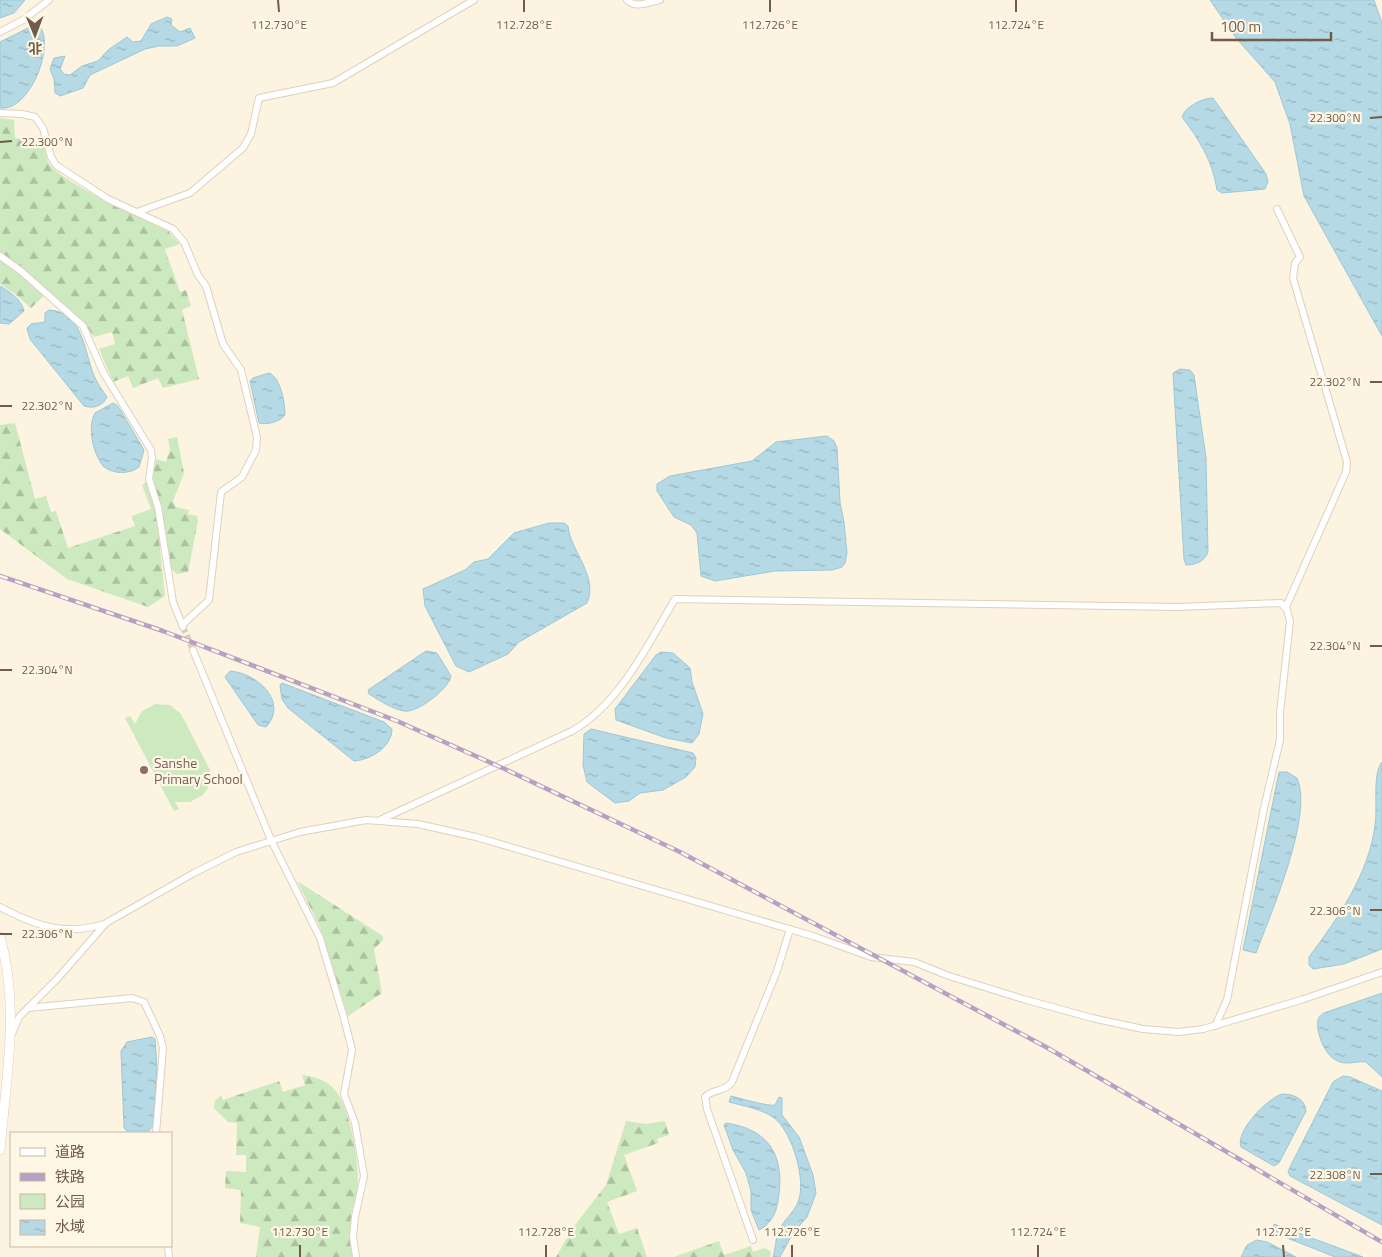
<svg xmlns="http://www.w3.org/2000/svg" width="1382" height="1257" font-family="'Titillium Web','Noto Sans SC',sans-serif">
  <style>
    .green { fill: #cde9c0 }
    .forest { fill: url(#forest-firs) }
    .water { fill: url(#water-ripples); stroke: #9cc8d6 }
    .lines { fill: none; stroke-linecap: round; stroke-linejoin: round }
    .street-tunnel { stroke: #dacdba; stroke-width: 6; stroke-dasharray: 6 3; stroke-linecap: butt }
    .street-casing { stroke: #e0d0bd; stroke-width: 8 }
    .secondary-casing { stroke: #e1cfb8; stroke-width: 10 }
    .street { stroke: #fff; stroke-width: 6 }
    .secondary { stroke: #fff; stroke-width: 9 }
    .rail-casing { stroke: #b6a0c4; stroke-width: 4.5 }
    .rail { stroke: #fff7e6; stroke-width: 2.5; stroke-dasharray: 8; stroke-linecap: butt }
    .ticks { fill: none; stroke: #725b48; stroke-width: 2 }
    .education-dot { fill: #8d6e63; stroke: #fff7e6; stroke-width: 2 }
    .labels { text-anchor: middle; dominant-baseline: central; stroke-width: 4.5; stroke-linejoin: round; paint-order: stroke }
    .education-label { font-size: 14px; fill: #785e54; stroke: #fff7e6; text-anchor: start }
    .ticks-label { font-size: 12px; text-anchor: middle; fill: #725b48; stroke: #fff7e6; stroke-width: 4.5; stroke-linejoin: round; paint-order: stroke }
  </style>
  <defs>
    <pattern id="forest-firs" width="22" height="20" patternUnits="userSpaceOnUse" patternTransform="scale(1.25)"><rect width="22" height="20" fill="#cde9c0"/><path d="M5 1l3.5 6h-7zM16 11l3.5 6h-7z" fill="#abc09e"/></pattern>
    <pattern id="water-ripples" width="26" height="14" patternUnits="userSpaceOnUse" patternTransform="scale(1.25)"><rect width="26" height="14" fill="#b6dae5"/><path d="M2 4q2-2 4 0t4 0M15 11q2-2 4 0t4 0" fill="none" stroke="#98b4bc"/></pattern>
  </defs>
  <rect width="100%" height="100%" fill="#fcf3e0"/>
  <path class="green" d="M 155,704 L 170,705 L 181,714 L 210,770 L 209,786 L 203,795 L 190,802 L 175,802 L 179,809 L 174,811 L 125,718 L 130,716 L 135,724 L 142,711 Z"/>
  <g class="forest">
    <path d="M 0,118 L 14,120 L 15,138 L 44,143 C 45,151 46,159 50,165 C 64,183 144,220 168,231 L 180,244 L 165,249 L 180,292 L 186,290 L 191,306 L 182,310 L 199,379 L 163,388 L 158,378 L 133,388 L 128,376 L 113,382 L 99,349 L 115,344 L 112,332 L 94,337 L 83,321 L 48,292 L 31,308 L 14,293 L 0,284 Z"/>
    <path d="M 15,423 L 35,499 L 46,496 L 51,512 L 56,511 L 68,548 L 135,526 L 132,516 L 151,509 L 142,485 L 148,482 L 155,501 L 165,596 L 148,607 L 67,579 L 0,529 L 0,425 Z"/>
    <path d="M 177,437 L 184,473 L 173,501 L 176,507 L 189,510 L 188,514 L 197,516 L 198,521 L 188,572 L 177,574 L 171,569 L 160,504 L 152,474 L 157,459 L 166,462 L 170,449 L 168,439 Z"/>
    <path d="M 297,881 L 383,936 L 383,940 L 374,949 L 382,993 L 348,1016 L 318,923 Z"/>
    <path d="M 302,1075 C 312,1076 326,1080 333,1088 C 350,1104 359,1162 358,1185 C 358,1193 354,1202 352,1211 C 349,1226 349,1242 353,1257 L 256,1257 L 260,1227 L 240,1223 L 241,1190 L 225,1188 L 226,1171 L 246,1172 L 246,1155 L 236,1155 L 237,1123 L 228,1122 L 214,1108 L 215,1101 L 221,1095 L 223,1100 L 279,1081 L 283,1092 L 305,1085 Z"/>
    <path d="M 626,1121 L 646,1124 L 665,1121 L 669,1135 L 657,1139 L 658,1143 L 624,1155 L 637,1191 L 607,1202 L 619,1234 L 637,1228 L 647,1257 L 556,1257 L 572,1229 L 606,1185 Z"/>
    <path d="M 719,1241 L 724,1255 L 751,1246 L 753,1252 L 765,1248 L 771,1252 L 770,1257 L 674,1257 Z"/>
  </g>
  <g class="water">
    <path d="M 0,0 L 25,0 L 14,13 L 0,18 Z"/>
    <path d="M 1210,0 L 1374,0 L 1382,23 L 1382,336 L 1304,196 L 1290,124 L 1275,82 L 1236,38 Z"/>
    <path d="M 167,17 L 172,19 L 171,25 L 180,32 L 190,28 L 195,38 L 177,46 L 159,46 L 145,49 L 90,75 L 83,88 L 60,96 L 55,93 L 54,79 L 50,69 L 54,58 L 65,56 L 60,69 L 64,74 L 70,75 L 82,66 L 98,61 L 108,50 L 127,37 L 133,42 L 141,41 L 151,24 Z"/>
    <path d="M 34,25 L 40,26 C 55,48 29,112 0,108 L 0,42 Z"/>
    <path d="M 1213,98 L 1266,174 L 1268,182 L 1265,189 L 1222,193 L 1217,190 C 1213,162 1199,139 1182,117 C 1185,107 1202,98 1213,98 Z"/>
    <path d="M 0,286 C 9,291 22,300 24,311 L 9,324 L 0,323 Z"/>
    <path d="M 49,310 C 85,312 84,356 96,380 C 99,386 103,391 107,397 C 103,406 93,409 84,406 L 30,339 L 27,328 L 31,324 L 45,322 L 45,313 Z"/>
    <path d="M 1180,369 L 1190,370 L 1194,375 L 1206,458 L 1208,552 C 1205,561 1196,565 1186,565 L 1184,559 L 1173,373 Z"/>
    <path d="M 269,373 C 281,378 285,403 285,415 C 280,422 267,425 259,423 L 250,381 L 253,378 Z"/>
    <path d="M 113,403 L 118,406 L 144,450 L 139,467 C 128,475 113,474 103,466 C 93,453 87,428 95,413 Z"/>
    <path d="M 827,436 L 834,441 L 837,448 L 840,502 L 844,522 L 847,553 L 845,563 L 842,567 L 832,570 L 775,571 L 715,581 L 701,576 L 697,533 L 691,525 L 674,517 L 657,491 L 657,484 L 670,476 L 752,461 L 776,442 Z"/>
    <path d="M 549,523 L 564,523 L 568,526 C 570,550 599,577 587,603 L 519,642 L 508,654 L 469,672 L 456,666 L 425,606 L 423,589 L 465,570 L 474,562 L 488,559 L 514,533 Z"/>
    <path d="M 426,651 L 437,653 L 451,676 C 449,689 416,714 404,711 C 392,709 379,700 369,694 L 368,690 Z"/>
    <path d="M 661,652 L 673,653 L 690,668 L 692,682 L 703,714 L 699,734 L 692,743 L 666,738 L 616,720 L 615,709 L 656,655 Z"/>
    <path d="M 230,671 C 257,673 289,702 266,727 L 258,725 L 225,677 Z"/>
    <path d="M 282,683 L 384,722 L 392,729 C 392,747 370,760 354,761 L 288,708 L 282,699 L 280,685 Z"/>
    <path d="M 591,729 L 693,753 L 696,758 L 695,767 L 686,777 L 663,790 L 640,793 L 629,801 L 615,803 L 587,782 L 583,765 L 584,734 Z"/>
    <path d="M 1382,762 L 1382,949 L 1344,964 L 1313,969 L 1309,965 L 1309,957 C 1338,918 1369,874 1375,825 C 1378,808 1372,774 1382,762 Z"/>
    <path d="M 1279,772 L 1287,772 L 1297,778 C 1314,815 1270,915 1256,953 L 1243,950 Z"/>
    <path d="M 1382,993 L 1382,1077 L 1366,1062 C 1360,1061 1354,1063 1347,1063 C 1329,1063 1321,1044 1318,1030 C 1317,1022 1317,1017 1324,1013 Z"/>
    <path d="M 152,1037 L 155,1039 L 157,1068 L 153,1126 L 149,1131 L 127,1131 L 124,1128 L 121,1051 L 127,1042 Z"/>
    <path d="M 1343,1076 L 1350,1077 L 1382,1091 L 1382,1225 L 1290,1176 L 1288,1171 L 1333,1082 Z"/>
    <path d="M 1282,1094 C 1294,1094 1305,1099 1306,1111 L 1279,1163 L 1274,1166 L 1241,1147 C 1235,1131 1268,1098 1282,1094 Z"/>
    <path d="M 731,1096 C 739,1098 770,1107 775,1105 L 779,1097 L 782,1098 L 782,1115 L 799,1137 L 813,1175 L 816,1193 L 807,1217 L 793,1233 L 780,1257 L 773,1257 C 776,1248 775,1239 779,1231 C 783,1220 794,1213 798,1202 C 807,1181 792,1130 773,1117 C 761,1109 744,1106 729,1102 Z"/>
    <path d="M 726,1123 C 767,1129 784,1153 779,1194 C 777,1210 774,1222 759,1230 L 751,1210 L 751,1191 L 746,1173 L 733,1150 L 724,1125 Z"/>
    <path d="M 1274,1224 L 1363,1257 L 1335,1257 L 1272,1232 Z"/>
    <path d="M 1257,1240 L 1267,1242 L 1296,1257 L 1241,1257 L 1247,1245 Z"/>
  </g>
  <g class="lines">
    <path class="street-tunnel" d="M 183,627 L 193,650"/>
    <g class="street-casing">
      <g id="street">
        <path d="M 627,0 C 635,9 649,2 660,0"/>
        <path d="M 0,32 L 23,20 L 49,0"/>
        <path d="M 0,113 L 22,114 L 35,117 L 43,128 L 51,157 L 56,165 L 108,199 L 173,229 L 184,242 L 198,275 L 206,286 L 223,344 L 241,370 L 257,437 L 256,450 L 242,477 L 221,492 L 209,600 L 182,625"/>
        <path d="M 1277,209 L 1300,257 L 1295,263 L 1293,278 L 1347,462 L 1346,472 L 1286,607"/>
        <path d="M 137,212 L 190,193 L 243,148 L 251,134 L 259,98 L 333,83 L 474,0"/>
        <path d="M 0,256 L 21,271 L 83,326 L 103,372 L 151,450 L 152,458 L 149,479 L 158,507 L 173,602 L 183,627"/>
        <path d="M 193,650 L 271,840 L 320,938 L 344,1018 L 352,1050 L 344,1094 L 355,1123 L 364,1176 L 355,1217 L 353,1236 L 356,1257"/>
        <path d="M 380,820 L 572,731 C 619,705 648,644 675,599 L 1178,607 L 1281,603 L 1287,610 L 1290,621 L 1280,713 L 1280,740 L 1264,808 L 1227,1000 L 1215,1026"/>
        <path d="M 0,907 C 36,926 64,936 105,924"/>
        <path d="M 28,1008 L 132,998 L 144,1002 L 160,1036 L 163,1048 L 156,1133"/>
        <path d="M 11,1036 L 19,1017 L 58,978 L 106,923 L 194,873 L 236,852 L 300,832 L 366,820 L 418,824 L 476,837 L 813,936 L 871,957 L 914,962 L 949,976 L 1023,999 L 1092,1018 L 1143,1029 L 1179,1032 L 1203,1029 L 1301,1000 L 1382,972"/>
        <path d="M 753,1240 L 707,1109 L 705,1097 C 712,1089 725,1092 732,1082 L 777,971 L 790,929"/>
        <path d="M 168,1246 L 169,1257"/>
      </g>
    </g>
    <g class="secondary-casing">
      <path id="secondary" d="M 0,937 C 20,1006 6,1080 0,1150"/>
    </g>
    <use href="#street" class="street"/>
    <use href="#secondary" class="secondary"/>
    <g class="rail-casing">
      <path id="rail" d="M 0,576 L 163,631 L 397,721 L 507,770 L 680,852 L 1046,1047 L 1382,1242"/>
    </g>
    <use href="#rail" class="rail"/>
  </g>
  <path class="ticks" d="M 278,0 L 279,12M 524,0 L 524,12M 770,0 L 770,12M 1016,0 L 1016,12M 1370,118 L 1382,117M 0,142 L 12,141M 1370,382 L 1382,382M 0,406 L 12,406M 1370,646 L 1382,646M 0,670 L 12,670M 1370,910 L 1382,910M 0,934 L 12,934M 1370,1174 L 1382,1174M 300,1245 L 300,1257M 546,1245 L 546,1257M 792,1245 L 792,1257M 1038,1245 L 1038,1257M 1283,1245 L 1284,1257"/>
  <circle class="education-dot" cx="144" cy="770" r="5"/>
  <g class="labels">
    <g class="education-label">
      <text x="154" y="762">Sanshe<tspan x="154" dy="16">Primary School</tspan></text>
    </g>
  </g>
  <g class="ticks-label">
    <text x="279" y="29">112.730°E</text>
    <text x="524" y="29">112.728°E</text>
    <text x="770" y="29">112.726°E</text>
    <text x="1016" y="29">112.724°E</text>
    <text x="1335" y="122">22.300°N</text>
    <text x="47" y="146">22.300°N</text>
    <text x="1335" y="386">22.302°N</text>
    <text x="47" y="410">22.302°N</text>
    <text x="1335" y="650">22.304°N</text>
    <text x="47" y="674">22.304°N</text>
    <text x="1335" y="915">22.306°N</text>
    <text x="47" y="938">22.306°N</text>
    <text x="1335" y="1179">22.308°N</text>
    <text x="300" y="1236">112.730°E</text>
    <text x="546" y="1236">112.728°E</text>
    <text x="792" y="1236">112.726°E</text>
    <text x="1038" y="1236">112.724°E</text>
    <text x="1283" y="1236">112.722°E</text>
  </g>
  <rect x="10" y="1132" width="162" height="115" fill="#fff7e6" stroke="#c7b9a7"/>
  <rect x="20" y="1148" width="25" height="8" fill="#ffffff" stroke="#c7b9a7"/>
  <text x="55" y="1157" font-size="15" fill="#725b48">道路</text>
  <rect x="20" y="1173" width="25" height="8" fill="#b6a0c4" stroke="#c7b9a7"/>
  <text x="55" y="1182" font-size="15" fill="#725b48">铁路</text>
  <rect x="20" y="1194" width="25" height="15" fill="#cde9c0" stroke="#c7b9a7"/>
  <text x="55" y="1207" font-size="15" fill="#725b48">公园</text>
  <rect x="20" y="1220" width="25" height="15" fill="url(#water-ripples)" stroke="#c7b9a7"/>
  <text x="55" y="1232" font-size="15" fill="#725b48">水域</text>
  <g transform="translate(35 35) rotate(179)" stroke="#fff7e6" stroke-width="4" paint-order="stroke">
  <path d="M0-4L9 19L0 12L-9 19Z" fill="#725b48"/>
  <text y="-8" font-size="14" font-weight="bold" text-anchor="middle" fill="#725b48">北</text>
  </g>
  <path d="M1212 32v8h119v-8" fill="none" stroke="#725b48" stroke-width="2.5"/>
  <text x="1220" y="32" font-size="15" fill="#725b48" stroke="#fff7e6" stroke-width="4" paint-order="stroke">100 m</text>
</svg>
